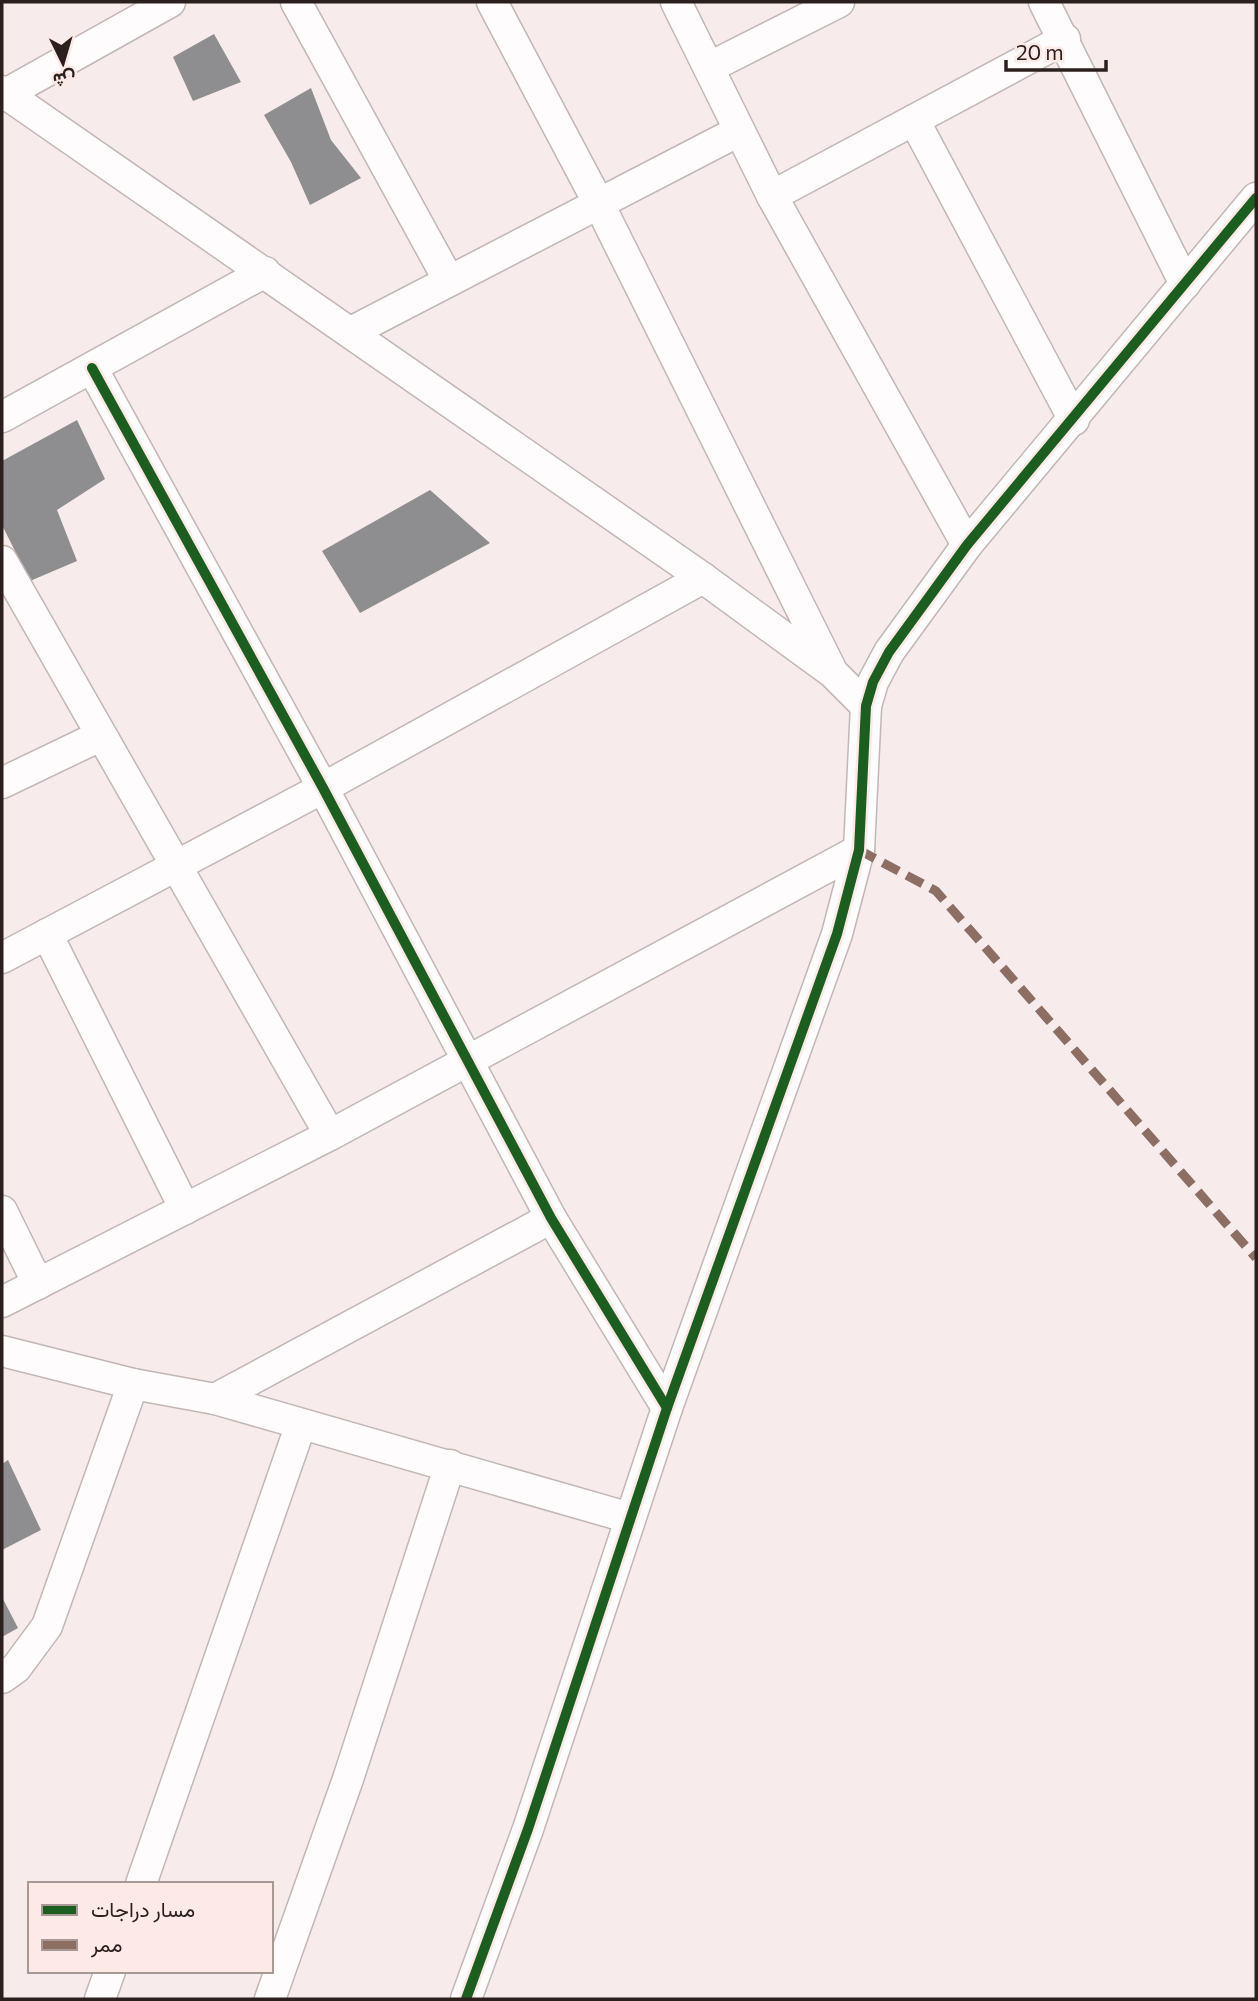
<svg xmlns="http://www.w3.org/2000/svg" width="1258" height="2001" font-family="Commissioner,Vazirmatn,sans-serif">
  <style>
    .building { fill: #8e8e90 }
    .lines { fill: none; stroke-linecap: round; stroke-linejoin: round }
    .minor-casing { stroke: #c1b7b5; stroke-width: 33 }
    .minor { stroke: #fefcfc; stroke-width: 30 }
    .quiet { stroke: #8d6e63; stroke-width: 9; stroke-dasharray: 18 9; stroke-linecap: butt }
    .cycleway-casing { stroke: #fde9e5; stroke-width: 15 }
    .cycleway { stroke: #1b5e20; stroke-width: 10 }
  </style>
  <rect width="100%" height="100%" fill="#f7eceb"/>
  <g class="building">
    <path d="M 214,34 L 241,82 L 193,101 L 173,57 Z"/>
    <path d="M 311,88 L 331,140 L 361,178 L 310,205 L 291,162 L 264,115 Z"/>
    <path d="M 77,420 L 105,479 L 57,510 L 77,561 L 30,581 L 2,525 L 2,461 Z"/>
    <path d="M 430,490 L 490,543 L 360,613 L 322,551 Z"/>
    <path d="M 8,1460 L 41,1530 L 2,1550 L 2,1464 Z"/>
    <path d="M 2,1597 L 18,1628 L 2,1637 Z"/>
  </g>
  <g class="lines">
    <g class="minor-casing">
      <g id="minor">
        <path d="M 296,2 L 448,279"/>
        <path d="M 492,2 L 599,204 L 830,667"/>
        <path d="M 676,2 L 772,196 L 967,545"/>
        <path d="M 1044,2 L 1185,284"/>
        <path d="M 710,67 L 839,2"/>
        <path d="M 2,91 L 703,578 L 833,673 L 866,706"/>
        <path d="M 2,96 L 170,2"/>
        <path d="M 914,120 L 1074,420"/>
        <path d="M 772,196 L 1065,39"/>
        <path d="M 351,332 L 739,131"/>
        <path d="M 92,368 L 323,788 L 551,1218 L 667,1408"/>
        <path d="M 2,417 L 265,272"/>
        <path d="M 2,561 L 330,1135"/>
        <path d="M 2,783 L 100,736"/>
        <path d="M 47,934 L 185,1209"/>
        <path d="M 2,958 L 323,788 L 703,578"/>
        <path d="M 2,1211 L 38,1284"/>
        <path d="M 2,1302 L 330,1135 L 859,850"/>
        <path d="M 2,1351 L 133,1384 L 215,1399 L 630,1518"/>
        <path d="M 215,1399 L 551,1218"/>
        <path d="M 2,1678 L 16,1668 L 47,1626 L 133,1384"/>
        <path d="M 141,1884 L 301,1424"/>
        <path d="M 100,1999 L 110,1971"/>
        <path d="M 270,1999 L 348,1779 L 450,1465"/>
        <path d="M 466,1999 L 528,1829 L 667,1408 L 837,934 L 859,850 L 866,706 L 873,682 L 889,652 L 967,545 L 1256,198"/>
      </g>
    </g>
    <use href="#minor" class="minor"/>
    <path class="quiet" d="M 859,850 L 936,891 L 1256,1258"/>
    <g class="cycleway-casing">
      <g id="cycleway">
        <path d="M 92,368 L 323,788 L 551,1218 L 667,1408"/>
        <path d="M 466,1999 L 528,1829 L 667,1408 L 837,934 L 859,850 L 866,706 L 873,682 L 889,652 L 967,545 L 1256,198"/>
      </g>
    </g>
    <use href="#cycleway" class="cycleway"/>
  </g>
  <rect width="1258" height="2001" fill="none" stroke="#2c201e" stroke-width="7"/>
  <rect x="28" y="1882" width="245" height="91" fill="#fde9e5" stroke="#a99995" stroke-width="2"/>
  <rect x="42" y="1905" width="35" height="10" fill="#1b5e20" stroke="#a99995" stroke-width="2"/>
  <text x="91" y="1917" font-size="21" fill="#2c201e">مسار دراجات</text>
  <rect x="42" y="1940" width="35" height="10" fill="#8d6e63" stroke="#a99995" stroke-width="2"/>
  <text x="91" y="1952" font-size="21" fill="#2c201e">ممر</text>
  <g transform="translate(63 63) rotate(175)" stroke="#fde9e5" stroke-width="5" paint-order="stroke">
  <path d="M0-5L12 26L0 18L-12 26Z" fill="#2c201e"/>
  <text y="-10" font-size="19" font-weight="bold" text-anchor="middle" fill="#2c201e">ش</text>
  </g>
  <path d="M1006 60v10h100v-10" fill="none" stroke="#2c201e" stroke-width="3.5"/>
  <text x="1016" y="60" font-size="21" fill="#2c201e" stroke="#fde9e5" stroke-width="5" paint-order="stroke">20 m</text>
</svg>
